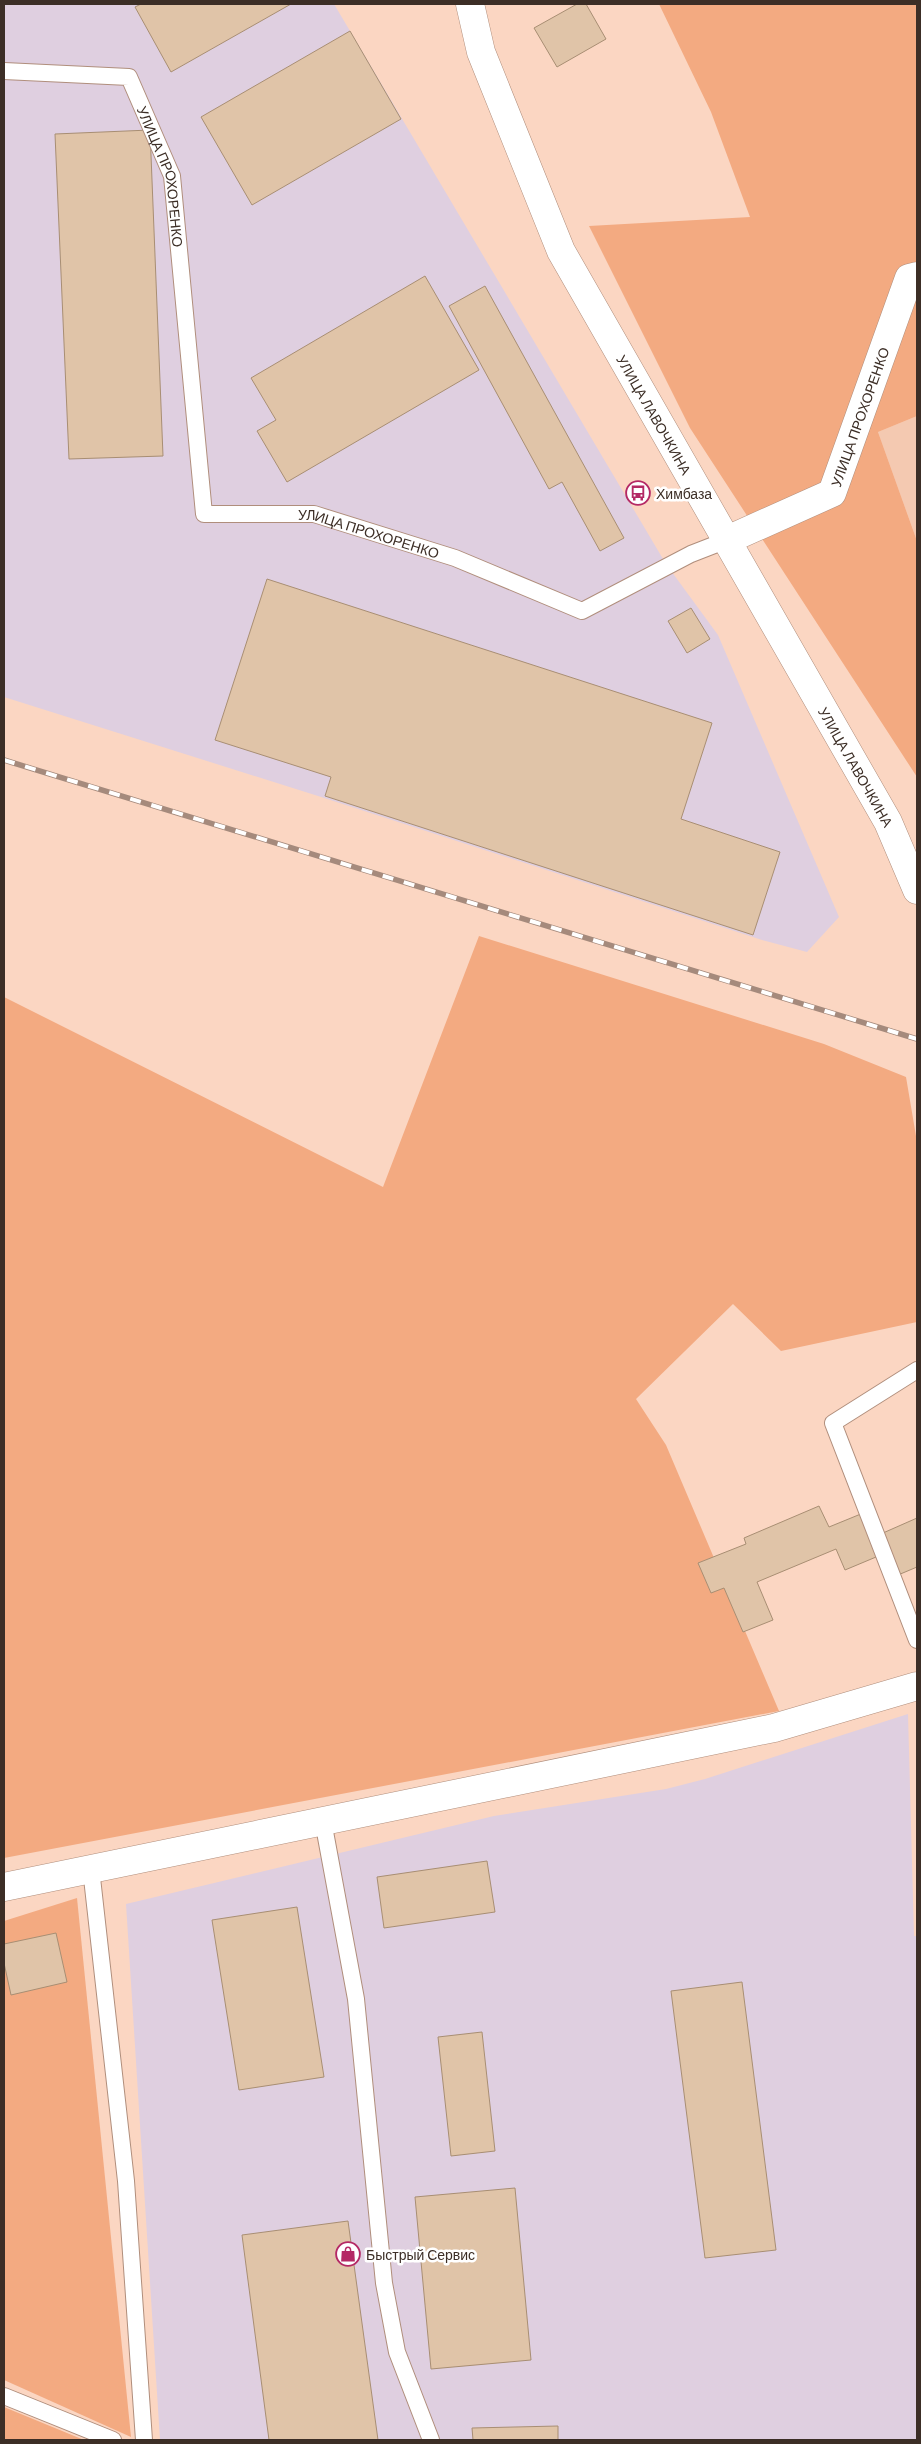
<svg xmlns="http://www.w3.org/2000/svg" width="921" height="2444" font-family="Barlow,sans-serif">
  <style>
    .commercial { fill: #dfcfe0 }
    .built { fill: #f4c9b1 }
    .green { fill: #f3aa81 }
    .building { fill: #e0c4a8; stroke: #a88e73 }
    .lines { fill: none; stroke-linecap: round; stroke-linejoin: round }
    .lane-casing { stroke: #b08e7c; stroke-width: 18 }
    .street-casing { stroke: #b08e7c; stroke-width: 29 }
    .secondary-casing { stroke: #b08e7c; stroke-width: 29 }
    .lane { stroke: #fff; stroke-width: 16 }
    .street { stroke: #fff; stroke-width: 28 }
    .secondary { stroke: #fff; stroke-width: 28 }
    .rail-casing { stroke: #a58a7c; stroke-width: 5.5 }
    .rail { stroke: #fff; stroke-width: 4; stroke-dasharray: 11; stroke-linecap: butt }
    .labels { text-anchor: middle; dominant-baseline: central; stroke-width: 5; stroke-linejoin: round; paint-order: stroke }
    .street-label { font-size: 14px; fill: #3c2e26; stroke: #fff }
    .poi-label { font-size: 14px; fill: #3c2e26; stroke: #fff; text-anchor: start }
  </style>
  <rect width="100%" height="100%" fill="#fbd6c2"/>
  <g class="commercial">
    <path d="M 4,4 L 334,4 L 666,564 L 718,635 L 839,917 L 807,952 L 762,940 L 318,796 L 4,697 Z"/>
    <path d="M 908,1714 L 914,1936 L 917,1936 L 917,2440 L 160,2440 L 126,1904 L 494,1816 L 666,1789 L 705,1779 Z"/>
  </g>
  <path class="built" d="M 917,416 L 917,541 L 878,432 Z"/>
  <g class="green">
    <path d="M 659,4 L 917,4 L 917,416 L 878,432 L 917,541 L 917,777 L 690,428 L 589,226 L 750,217 L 711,112 Z"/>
    <path d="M 479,936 L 824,1044 L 906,1077 L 917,1142 L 917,1322 L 781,1351 L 733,1304 L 636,1399 L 666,1445 L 779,1711 L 4,1858 L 4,997 L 383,1187 Z"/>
    <path d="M 77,1898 L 131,2437 L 4,2380 L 4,1921 Z"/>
    <path d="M 4,2407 L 84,2440 L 4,2440 Z"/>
  </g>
  <g class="building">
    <path d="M 141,4 L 291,4 L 171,72 L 135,7 Z"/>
    <path d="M 577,4 L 586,4 L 606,39 L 557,67 L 534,28 Z"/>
    <path d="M 350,31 L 401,119 L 252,205 L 201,117 Z"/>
    <path d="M 150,130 L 163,456 L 69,459 L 55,134 Z"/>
    <path d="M 425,276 L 479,370 L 287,482 L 257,431 L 276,420 L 251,378 Z"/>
    <path d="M 485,286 L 624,538 L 600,551 L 562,482 L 549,489 L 449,306 Z"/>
    <path d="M 267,579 L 712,723 L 681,819 L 780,852 L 753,935 L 325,796 L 331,777 L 215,740 Z"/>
    <path d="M 691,608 L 710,639 L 687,653 L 668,621 Z"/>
    <path d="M 819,1506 L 829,1527 L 873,1509 L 883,1533 L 917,1518 L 917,1567 L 898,1575 L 888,1552 L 845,1570 L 836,1549 L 757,1582 L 773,1620 L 743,1632 L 724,1588 L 711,1593 L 698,1563 L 746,1544 L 744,1538 Z"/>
    <path d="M 487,1861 L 495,1912 L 384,1928 L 377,1877 Z"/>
    <path d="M 297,1907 L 324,2077 L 239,2090 L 212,1920 Z"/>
    <path d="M 56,1933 L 67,1982 L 11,1995 L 4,1963 L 4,1944 Z"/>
    <path d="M 742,1982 L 776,2250 L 705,2258 L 671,1991 Z"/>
    <path d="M 482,2032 L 495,2151 L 451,2156 L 438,2037 Z"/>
    <path d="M 515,2188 L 531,2360 L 431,2369 L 415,2197 Z"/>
    <path d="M 348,2221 L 378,2440 L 269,2440 L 242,2235 Z"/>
    <path d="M 558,2426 L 558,2440 L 473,2440 L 472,2428 Z"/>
  </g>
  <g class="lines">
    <g class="lane-casing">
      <g id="lane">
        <path id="s1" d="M 4,71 L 129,77 L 172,176 L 204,514 L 314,514 L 455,558 L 582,611 L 691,554 L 727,540"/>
        <path d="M 917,1370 L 833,1423 L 917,1640"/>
        <path d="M 323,1821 L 356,1999 L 384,2283 L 397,2352 L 431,2440"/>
        <path d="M 91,1869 L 126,2181 L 144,2440"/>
        <path d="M 4,2396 L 113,2440"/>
      </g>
    </g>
    <g class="street-casing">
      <g id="street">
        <path id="s2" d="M 727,540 L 832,493 L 909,278 L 917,276"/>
        <path d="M 4,1887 L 774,1728 L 917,1686"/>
      </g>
    </g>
    <g class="secondary-casing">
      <g id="secondary">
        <path id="s3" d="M 470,4 L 481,52 L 561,251 L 888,822 L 917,890"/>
      </g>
    </g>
    <use href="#lane" class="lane"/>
    <use href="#street" class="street"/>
    <use href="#secondary" class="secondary"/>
    <g class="rail-casing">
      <path id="rail" d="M 4,760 L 917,1039"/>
    </g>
    <use href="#rail" class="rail"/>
  </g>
  <defs>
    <g id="bus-ring" transform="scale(1.25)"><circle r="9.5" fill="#fff" stroke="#b42965" stroke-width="1.5"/><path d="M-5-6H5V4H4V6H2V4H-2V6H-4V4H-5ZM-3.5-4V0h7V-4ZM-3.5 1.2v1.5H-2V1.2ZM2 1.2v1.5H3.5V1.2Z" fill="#b42965"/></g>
    <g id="shop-ring" transform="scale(1.25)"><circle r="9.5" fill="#fff" stroke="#b42965" stroke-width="1.5"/><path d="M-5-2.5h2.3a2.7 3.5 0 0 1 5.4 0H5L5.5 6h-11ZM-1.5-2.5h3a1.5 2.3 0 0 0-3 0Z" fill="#b42965"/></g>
  </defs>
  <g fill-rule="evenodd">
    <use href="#bus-ring" x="638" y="493"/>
    <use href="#shop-ring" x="348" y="2254"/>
  </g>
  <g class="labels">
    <g class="street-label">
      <text stroke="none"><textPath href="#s1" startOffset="231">УЛИЦА ПРОХОРЕНКО</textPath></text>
      <text stroke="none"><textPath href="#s3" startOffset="452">УЛИЦА ЛАВОЧКИНА</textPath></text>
      <text stroke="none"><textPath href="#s2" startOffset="196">УЛИЦА ПРОХОРЕНКО</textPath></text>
      <text stroke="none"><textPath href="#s1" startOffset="740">УЛИЦА ПРОХОРЕНКО</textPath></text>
      <text stroke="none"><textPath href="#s3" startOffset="858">УЛИЦА ЛАВОЧКИНА</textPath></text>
    </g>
    <g class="poi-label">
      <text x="656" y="493">Химбаза</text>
      <text x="366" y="2254">Быстрый Сервис</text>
    </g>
  </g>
  <rect width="921" height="2444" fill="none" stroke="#3c2e26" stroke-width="10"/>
</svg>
